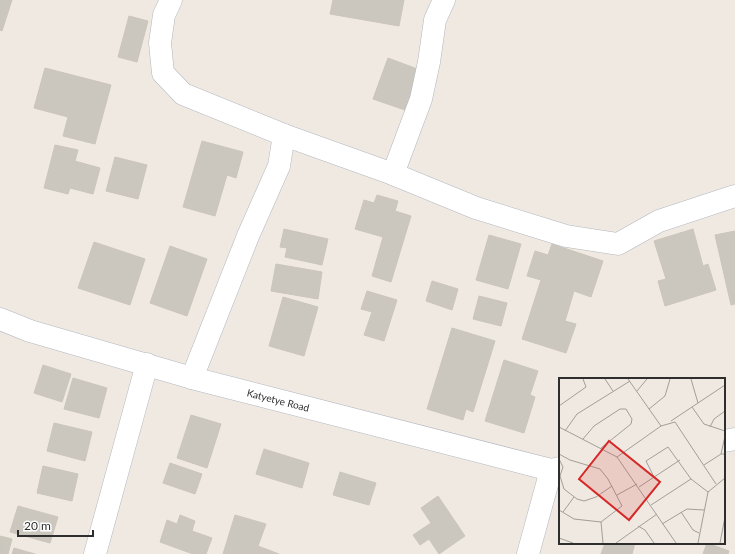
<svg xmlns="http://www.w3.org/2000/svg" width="735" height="554" font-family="Lato,sans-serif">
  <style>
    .building { fill: #cbc7bf; stroke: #cbc5ba }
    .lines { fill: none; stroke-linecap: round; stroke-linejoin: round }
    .minor-casing { stroke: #b4b7c1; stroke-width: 23 }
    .minor { stroke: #fff; stroke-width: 22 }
    .labels { text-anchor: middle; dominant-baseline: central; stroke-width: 3; stroke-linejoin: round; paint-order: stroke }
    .street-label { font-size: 10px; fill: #2e2e2e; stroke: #fff }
    .inset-road { fill: none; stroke: #a29e99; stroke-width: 1 }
    .view { fill: #d62828; fill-opacity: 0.15; stroke: #d62828; stroke-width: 2 }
    .inset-edge { fill: none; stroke: #2e2e2e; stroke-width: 2 }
  </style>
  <rect width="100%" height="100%" fill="#efe9e1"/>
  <g class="building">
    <path d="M 0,0 L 12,0 L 2,31 L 0,30 Z"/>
    <path d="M 333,0 L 404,0 L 399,26 L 330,14 Z"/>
    <path d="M 129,16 L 148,21 L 137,62 L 118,57 Z"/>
    <path d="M 388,58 L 420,70 L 405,110 L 373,99 Z"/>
    <path d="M 45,68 L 111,85 L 95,144 L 63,136 L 68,117 L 34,108 Z"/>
    <path d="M 202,141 L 243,152 L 236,178 L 227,175 L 215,216 L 183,207 Z"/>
    <path d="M 55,145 L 78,150 L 75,161 L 100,168 L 93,194 L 70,188 L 68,194 L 44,188 Z"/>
    <path d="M 115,157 L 147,165 L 138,199 L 106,191 Z"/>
    <path d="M 377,195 L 398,201 L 395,211 L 411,216 L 391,282 L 372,276 L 383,237 L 355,229 L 364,200 L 374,203 Z"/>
    <path d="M 284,229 L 328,239 L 322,265 L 285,257 L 287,248 L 280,247 Z"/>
    <path d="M 693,229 L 703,266 L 708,264 L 716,290 L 665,306 L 658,281 L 666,279 L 654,241 Z"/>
    <path d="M 735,231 L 735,304 L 731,305 L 715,235 Z"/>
    <path d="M 489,235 L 521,244 L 508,289 L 476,280 Z"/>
    <path d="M 94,242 L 145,259 L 130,305 L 78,288 Z"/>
    <path d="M 552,244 L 603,261 L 591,297 L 574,291 L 565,321 L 576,324 L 566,353 L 522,339 L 541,280 L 527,276 L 535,251 L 548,255 Z"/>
    <path d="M 170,246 L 207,259 L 187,316 L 150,303 Z"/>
    <path d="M 276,264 L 322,272 L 318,299 L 271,291 Z"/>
    <path d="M 432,281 L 458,289 L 452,310 L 426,301 Z"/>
    <path d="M 367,291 L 397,300 L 384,341 L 364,335 L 372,312 L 361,309 Z"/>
    <path d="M 479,296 L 507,303 L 501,326 L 473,319 Z"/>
    <path d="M 283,297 L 318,307 L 304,356 L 269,346 Z"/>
    <path d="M 452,328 L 495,341 L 473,412 L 466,409 L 463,420 L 427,409 Z"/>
    <path d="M 504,360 L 538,371 L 530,395 L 535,397 L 524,433 L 485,421 Z"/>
    <path d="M 43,365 L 71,374 L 62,402 L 34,393 Z"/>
    <path d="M 73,378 L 107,388 L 99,418 L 64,409 Z"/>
    <path d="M 191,415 L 221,424 L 207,468 L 177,458 Z"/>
    <path d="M 54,423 L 92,432 L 85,461 L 47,451 Z"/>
    <path d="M 264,449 L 309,463 L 302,488 L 256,474 Z"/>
    <path d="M 170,463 L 202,474 L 195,494 L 163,483 Z"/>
    <path d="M 43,466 L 78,474 L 72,501 L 37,493 Z"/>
    <path d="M 340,472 L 376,483 L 369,505 L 333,495 Z"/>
    <path d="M 438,496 L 465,536 L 439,554 L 429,539 L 420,545 L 413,535 L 431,523 L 421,508 Z"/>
    <path d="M 18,506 L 58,517 L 50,543 L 10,532 Z"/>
    <path d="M 180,515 L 195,521 L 192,531 L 212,538 L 206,554 L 193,554 L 160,542 L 167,520 L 177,524 Z"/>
    <path d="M 235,515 L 266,524 L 258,546 L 279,554 L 223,554 Z"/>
    <path d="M 0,536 L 12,539 L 8,554 L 0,554 Z"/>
    <path d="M 605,543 L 635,543 L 632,554 L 601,554 Z"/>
    <path d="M 707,543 L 729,551 L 728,554 L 703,554 Z"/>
    <path d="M 14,548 L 35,554 L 12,554 Z"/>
  </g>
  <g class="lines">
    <g class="minor-casing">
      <g id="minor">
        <path d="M 171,0 L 164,15 L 160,43 L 163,73 L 183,94 L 284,135 L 393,174 L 476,208 L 566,236 L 618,244 L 659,221 L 735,196"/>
        <path d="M 393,174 L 421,99 L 429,62 L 435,20 L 444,0"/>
        <path id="s1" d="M 0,319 L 30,331 L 192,378 L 551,470 L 560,468"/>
        <path d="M 192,378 L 248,236 L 279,166 L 284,135"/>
        <path d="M 724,441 L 735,439"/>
        <path d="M 95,554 L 147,364"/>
        <path d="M 528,554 L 551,470"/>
      </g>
    </g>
    <use href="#minor" class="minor"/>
  </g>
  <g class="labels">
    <g class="street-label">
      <text stroke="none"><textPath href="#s1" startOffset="290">Katyetye Road</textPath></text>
    </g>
  </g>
  <g transform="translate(559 378)">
    <rect width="166" height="166" fill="#efe9e1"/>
    <path class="inset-road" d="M 46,1 L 54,13M 69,1 L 102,48M 132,1 L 139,25M 78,13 L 88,1M 0,28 L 27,9 L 24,1M 133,29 L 145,46 L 166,53M 90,31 L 106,18 L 111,1M 112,43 L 166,7M 0,49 L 58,79 L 117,165M 151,49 L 155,41 L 166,33M 6,53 L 18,36 L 71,3M 24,61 L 35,48 L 61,31 L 67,31 L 73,41 L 72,46 L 42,70M 0,76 L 11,82 L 41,91 L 49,101 L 63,128 L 42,144M 162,76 L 166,58M 58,79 L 102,48 L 116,44 L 157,106M 0,81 L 4,89 L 1,98 L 5,111 L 18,121 L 25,123 L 37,119 L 53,108M 145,87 L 162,76 L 166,76M 95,99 L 87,83 L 109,69 L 132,101M 80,109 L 121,82M 58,117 L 78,106M 92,127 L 132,101 L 149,114M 0,132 L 15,141 L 42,144M 4,134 L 15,119M 122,134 L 134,152 L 140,155M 42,144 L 44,165M 103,146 L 128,131 L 145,132M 79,148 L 86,152 L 95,165M 0,160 L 14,165M 57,165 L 98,136M 139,165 L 149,114 L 166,100M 161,165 L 166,139"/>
    <path class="view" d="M 50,63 L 101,104 L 70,142 L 20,101 Z"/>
    <rect width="166" height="166" class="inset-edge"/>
  </g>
  <path d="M18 530v6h75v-6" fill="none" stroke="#2e2e2e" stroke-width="2"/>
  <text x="24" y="530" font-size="12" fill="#2e2e2e" stroke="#ffffff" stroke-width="3" paint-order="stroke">20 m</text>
</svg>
